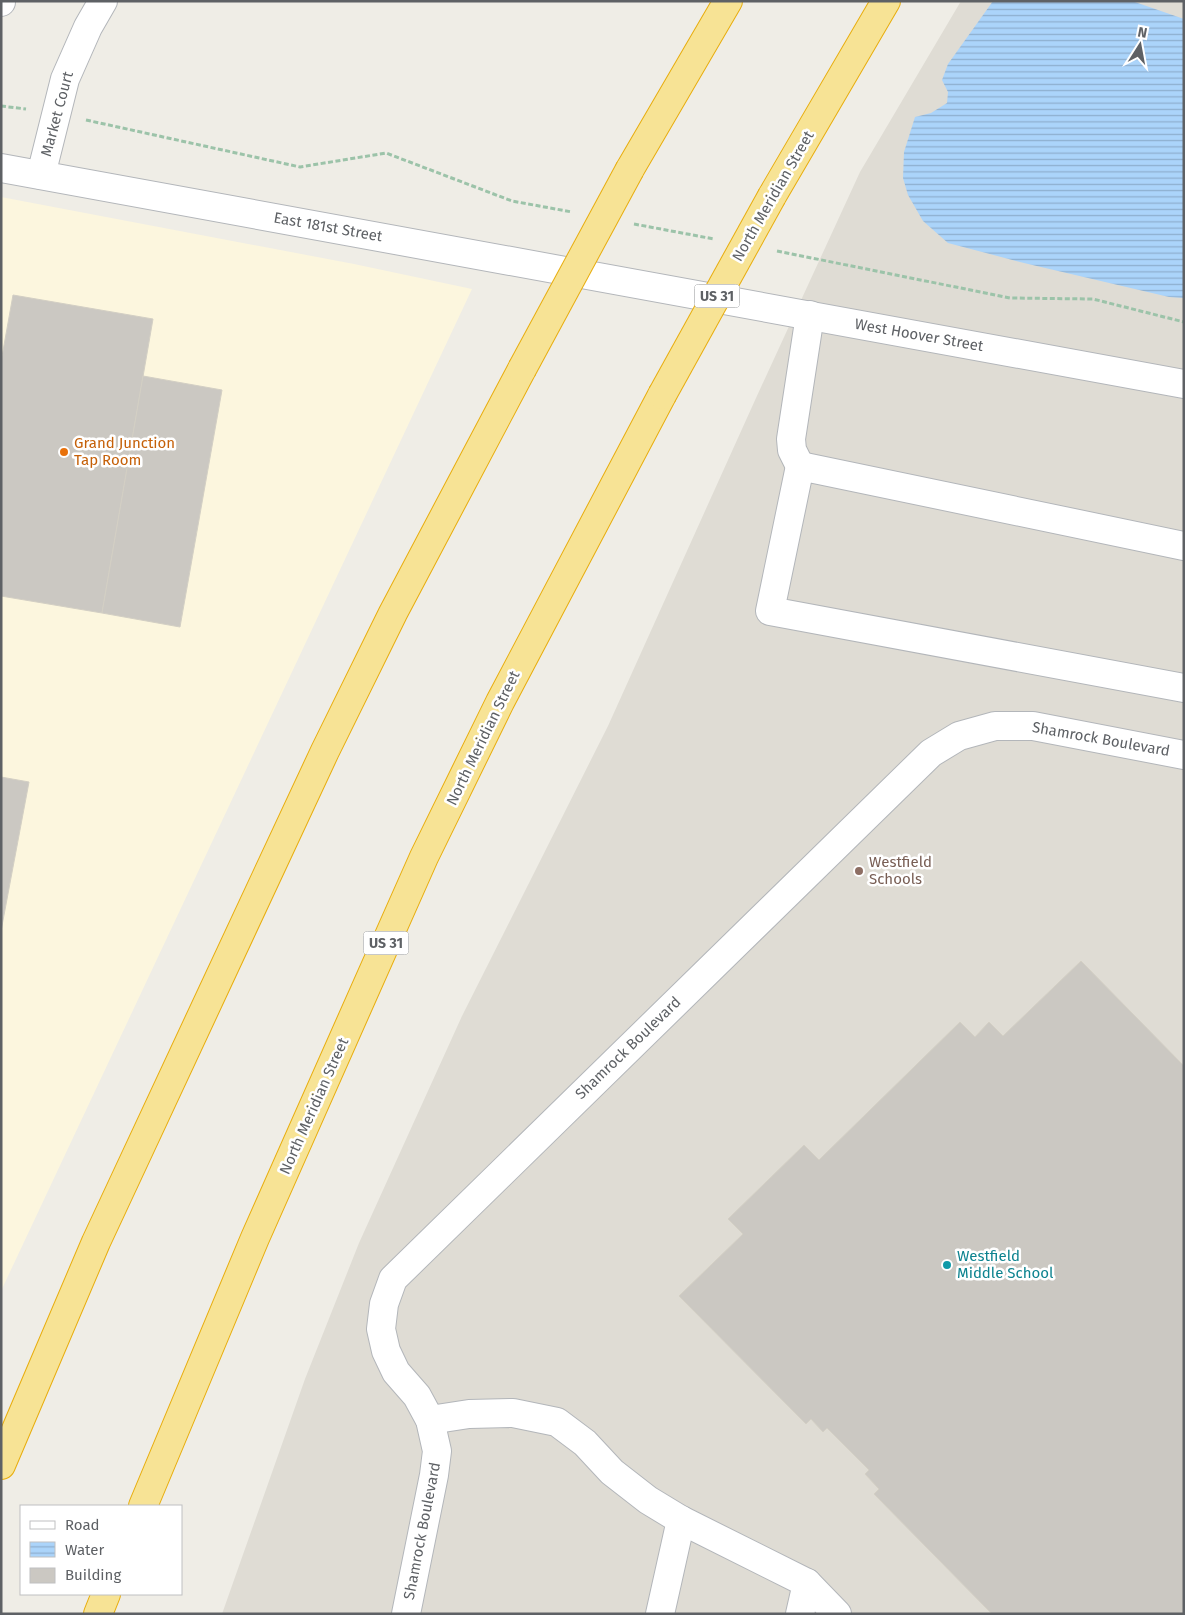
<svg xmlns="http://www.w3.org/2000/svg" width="1185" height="1615" font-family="'Fira Sans',sans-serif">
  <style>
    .commercial { fill: #fcf6de }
    .education { fill: #dfdcd4 }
    .water { fill: url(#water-rules) }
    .building { fill: #cbc8c2; stroke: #d3cfc4 }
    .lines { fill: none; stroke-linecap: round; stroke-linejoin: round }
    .minor-casing { stroke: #b3b6ba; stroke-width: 30 }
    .highway-casing { stroke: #e8ad0d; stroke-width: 30 }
    .path { stroke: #9cc3a9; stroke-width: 3; stroke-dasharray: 5 2.5; stroke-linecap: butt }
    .minor { stroke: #fff; stroke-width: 28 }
    .highway { stroke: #f7e395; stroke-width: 28 }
    .highway-bridge-casing { stroke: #e8ad0d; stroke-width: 30; stroke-linecap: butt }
    .highway-bridge { stroke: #f7e395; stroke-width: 28 }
    .food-dot { fill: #e8710a; stroke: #fff; stroke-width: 2 }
    .education-dot { fill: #8d6e63; stroke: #fff; stroke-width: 2 }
    .culture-dot { fill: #0f9aa8; stroke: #fff; stroke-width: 2 }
    .labels { text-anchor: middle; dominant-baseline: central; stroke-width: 5; stroke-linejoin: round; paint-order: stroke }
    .shield { fill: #fff; stroke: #8e9093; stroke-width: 1 }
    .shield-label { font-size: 14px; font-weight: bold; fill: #5e6165 }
    .street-label { font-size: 15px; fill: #5e6165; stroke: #fff }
    .food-label { font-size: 15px; fill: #c56008; stroke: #fff; text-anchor: start }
    .education-label { font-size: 15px; fill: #785e54; stroke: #fff; text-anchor: start }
    .culture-label { font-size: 15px; fill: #0d838f; stroke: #fff; text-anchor: start }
  </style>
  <defs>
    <pattern id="water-rules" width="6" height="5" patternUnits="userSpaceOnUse" patternTransform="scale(1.25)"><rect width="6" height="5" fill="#abd4fa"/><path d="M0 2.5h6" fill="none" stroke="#8eafce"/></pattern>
  </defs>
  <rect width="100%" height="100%" fill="#efede6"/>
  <path class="commercial" d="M 1,197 L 354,264 L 472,289 L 1,1291 Z"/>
  <path class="education" d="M 961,1 L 1184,1 L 1184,1614 L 222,1614 L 305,1379 L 359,1243 L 462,1016 L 608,726 L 756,398 L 860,172 Z"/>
  <path class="water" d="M 993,1 L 1132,1 L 1184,19 L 1184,298 L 1169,297 L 1024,263 L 948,243 L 923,221 L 908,195 L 903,178 L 904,152 L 915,117 L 931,113 L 947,103 L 948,92 L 942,80 L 948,64 Z"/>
  <g class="building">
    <path d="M 13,295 L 153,319 L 102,613 L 1,596 L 1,362 Z"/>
    <path d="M 143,376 L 222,390 L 180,627 L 102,613 Z"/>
    <path d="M 1,777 L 29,782 L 1,931 Z"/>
    <path d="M 1081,961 L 1184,1066 L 1184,1614 L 992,1614 L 874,1494 L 879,1489 L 865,1474 L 869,1470 L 827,1428 L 823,1432 L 811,1419 L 806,1424 L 679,1296 L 743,1234 L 728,1219 L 804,1145 L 819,1160 L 960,1022 L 975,1037 L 989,1022 L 1003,1036 Z"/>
  </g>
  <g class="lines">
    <g class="minor-casing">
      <g id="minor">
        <path d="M 1,2 L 1,1"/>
        <path d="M 1,168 L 1184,384"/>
        <path d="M 41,175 L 65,79 L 88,27 L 103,1"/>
        <path d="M 800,466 L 792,450 L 791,439 L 810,315"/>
        <path d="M 1184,546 L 800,466 L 770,611 L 1184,688"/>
        <path d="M 430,1420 L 469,1414 L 513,1413 L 557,1422 L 585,1443 L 612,1472 L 648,1500 L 681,1520 L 807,1583 L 837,1614"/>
        <path d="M 406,1614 L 434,1475 L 437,1451 L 430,1420 L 417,1396 L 396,1372 L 386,1351 L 381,1329 L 384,1304 L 393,1279 L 931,753 L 959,736 L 995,726 L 1033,726 L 1184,755"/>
        <path d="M 660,1614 L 681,1520"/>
        <path d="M 800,1614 L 807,1583"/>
      </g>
    </g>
    <g class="highway-casing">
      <g id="highway">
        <path d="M 630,169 L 728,1"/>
        <path d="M 772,196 L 886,1"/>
        <path d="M 1,1465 L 96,1242 L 325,751 L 393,613 L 522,369"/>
        <path d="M 143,1506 L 255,1238 L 424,857 L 500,702 L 662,395"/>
        <path d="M 98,1614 L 106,1594"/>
      </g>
    </g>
    <g class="path">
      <path d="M 1,106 L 26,109"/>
      <path d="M 86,120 L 300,167 L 386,153 L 512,201 L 572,212"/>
      <path d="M 634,224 L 714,239"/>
      <path d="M 777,251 L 1010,298 L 1093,299 L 1184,322"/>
    </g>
    <use href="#minor" class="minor"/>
    <use href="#highway" class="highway"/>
    <g class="highway-bridge-casing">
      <g id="highway-bridge">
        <path d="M 522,369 L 630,169"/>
        <path d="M 662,395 L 772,196"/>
      </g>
    </g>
    <use href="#highway-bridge" class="highway-bridge"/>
  </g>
  <circle class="food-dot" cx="64" cy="452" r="5"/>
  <circle class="education-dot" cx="859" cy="871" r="5"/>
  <circle class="culture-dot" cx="947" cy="1265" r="5"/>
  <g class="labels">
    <g class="shield">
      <rect x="694.5" y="284.5" width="45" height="23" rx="4"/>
      <rect x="363.5" y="931.5" width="45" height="23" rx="4"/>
    </g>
    <g class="shield-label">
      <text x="717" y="296">US 31</text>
      <text x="386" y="943">US 31</text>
    </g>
    <g class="street-label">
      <text transform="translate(57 114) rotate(-75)">Market Court</text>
      <text transform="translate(773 196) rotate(-60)">North Meridian Street</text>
      <text transform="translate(328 227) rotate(10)">East 181st Street</text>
      <text transform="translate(919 335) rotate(10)">West Hoover Street</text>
      <text transform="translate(483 738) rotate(-64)">North Meridian Street</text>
      <text transform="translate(1101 739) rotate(10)">Shamrock Boulevard</text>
      <text transform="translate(628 1048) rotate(-44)">Shamrock Boulevard</text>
      <text transform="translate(314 1106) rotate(-66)">North Meridian Street</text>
      <text transform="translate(422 1531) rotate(-79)">Shamrock Boulevard</text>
    </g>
    <g class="food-label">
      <text x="74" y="443">Grand Junction<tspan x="74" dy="17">Tap Room</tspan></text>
    </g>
    <g class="education-label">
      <text x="869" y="862">Westfield<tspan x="869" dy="17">Schools</tspan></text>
    </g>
    <g class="culture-label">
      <text x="957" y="1256">Westfield<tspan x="957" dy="17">Middle School</tspan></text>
    </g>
  </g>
  <rect width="1185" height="1615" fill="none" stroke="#5e6165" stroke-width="5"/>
  <rect x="20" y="1505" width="162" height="90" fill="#ffffff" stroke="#bfc0c1"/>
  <rect x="30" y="1521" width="25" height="8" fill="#ffffff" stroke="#bfc0c1"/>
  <text x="65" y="1530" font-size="15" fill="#5e6165">Road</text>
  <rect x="30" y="1542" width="25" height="15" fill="url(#water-rules)" stroke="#bfc0c1"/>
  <text x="65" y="1555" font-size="15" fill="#5e6165">Water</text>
  <rect x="30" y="1568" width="25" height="15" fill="#cbc8c2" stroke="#bfc0c1"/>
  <text x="65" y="1580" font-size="15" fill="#5e6165">Building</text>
  <g transform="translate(1140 45) rotate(11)" stroke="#ffffff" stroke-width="4" paint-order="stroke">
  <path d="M0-4L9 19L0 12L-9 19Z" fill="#5e6165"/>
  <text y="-8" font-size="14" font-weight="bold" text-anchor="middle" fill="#5e6165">N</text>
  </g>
</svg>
